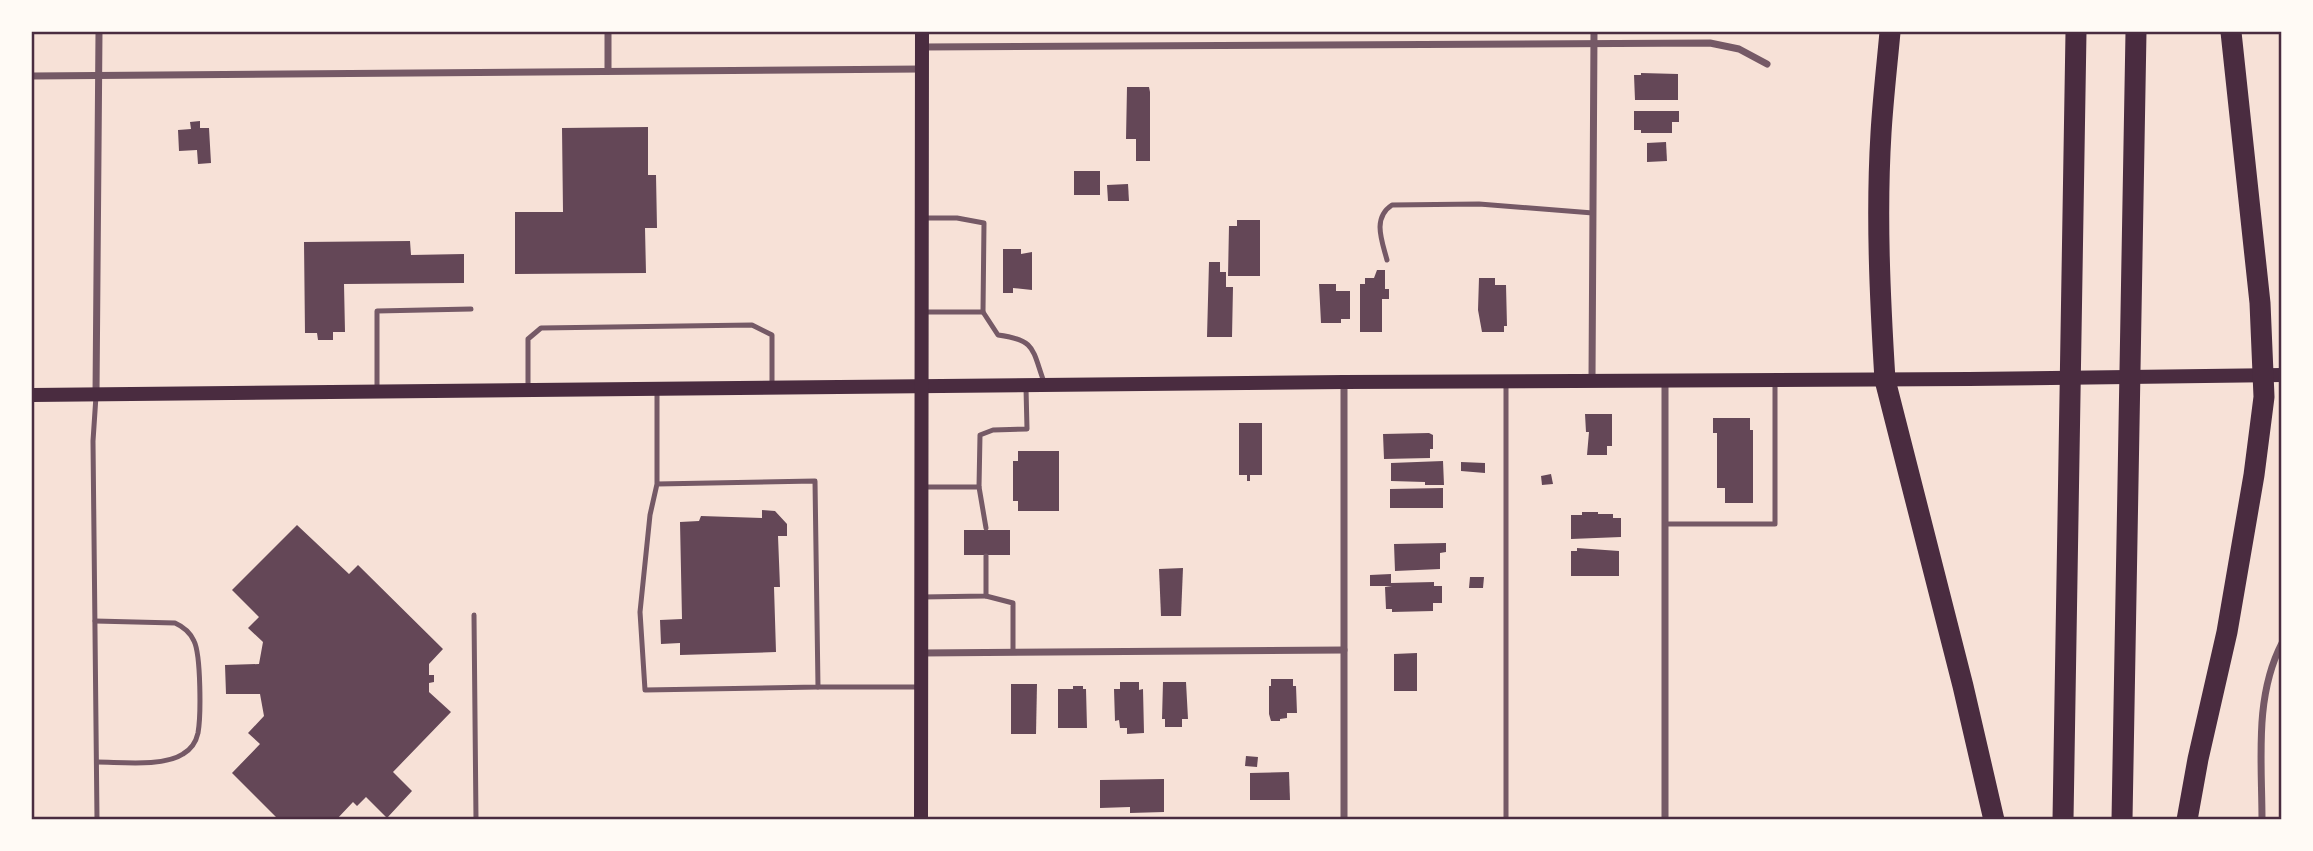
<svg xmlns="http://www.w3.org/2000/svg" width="2313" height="851" font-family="'Fira Sans',sans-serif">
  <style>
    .building { fill: #644757 }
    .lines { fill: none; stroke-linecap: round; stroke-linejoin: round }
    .service { stroke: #755966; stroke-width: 5 }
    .minor { stroke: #755966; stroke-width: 7 }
    .secondary { stroke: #4a2c40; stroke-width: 14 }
    .motorway { stroke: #4a2c40; stroke-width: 21 }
    .neatline { fill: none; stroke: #4a2c40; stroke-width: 2.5 }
  </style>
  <rect width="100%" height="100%" fill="#f7e1d7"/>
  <g class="building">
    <path d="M 1641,73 L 1678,74 L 1678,100 L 1635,100 L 1634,75 L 1641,75 Z"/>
    <path d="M 1127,87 L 1149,87 L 1150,92 L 1150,161 L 1136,161 L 1136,139 L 1126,139 Z"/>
    <path d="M 1634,111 L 1679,111 L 1679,122 L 1672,122 L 1672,133 L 1641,133 L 1641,130 L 1634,130 Z"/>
    <path d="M 200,121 L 200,128 L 209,128 L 211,163 L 198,164 L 197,150 L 179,151 L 178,130 L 191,129 L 190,122 Z"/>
    <path d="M 648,127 L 648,175 L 656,175 L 657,228 L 645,228 L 646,273 L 515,274 L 515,212 L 563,212 L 562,128 Z"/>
    <path d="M 1666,142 L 1667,161 L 1647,162 L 1647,143 Z"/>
    <rect x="1074" y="171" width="26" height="24"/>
    <path d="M 1128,184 L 1129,201 L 1108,201 L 1107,185 Z"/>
    <path d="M 1237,220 L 1260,220 L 1260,276 L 1228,276 L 1229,226 L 1237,226 Z"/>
    <path d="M 410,241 L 411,255 L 464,254 L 464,283 L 344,284 L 345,332 L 333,332 L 333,340 L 318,340 L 317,333 L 305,333 L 304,242 Z"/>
    <path d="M 1003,249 L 1021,249 L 1021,254 L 1032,252 L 1032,290 L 1013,288 L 1013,293 L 1003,293 Z"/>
    <path d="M 1209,262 L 1220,262 L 1220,272 L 1226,272 L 1226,287 L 1233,287 L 1232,337 L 1207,337 Z"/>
    <path d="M 1377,270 L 1385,270 L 1385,289 L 1389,289 L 1389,299 L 1382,299 L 1382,332 L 1360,332 L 1360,284 L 1365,284 L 1365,278 L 1374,278 Z"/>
    <path d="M 1479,278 L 1495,278 L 1495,285 L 1506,285 L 1507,326 L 1504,326 L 1504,332 L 1482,332 L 1478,310 Z"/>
    <path d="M 1319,284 L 1336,284 L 1336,291 L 1350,291 L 1350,319 L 1341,319 L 1341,323 L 1321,323 Z"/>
    <path d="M 1585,414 L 1612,414 L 1612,446 L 1607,446 L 1607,455 L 1587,455 L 1589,432 L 1586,432 Z"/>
    <path d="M 1713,418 L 1750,418 L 1750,430 L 1753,430 L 1753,503 L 1725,503 L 1725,488 L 1717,488 L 1717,433 L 1713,433 Z"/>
    <path d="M 1239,423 L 1262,423 L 1262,475 L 1250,475 L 1250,481 L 1247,481 L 1247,475 L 1239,475 Z"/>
    <path d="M 1429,433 L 1433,435 L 1433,449 L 1430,449 L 1430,458 L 1384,459 L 1383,434 Z"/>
    <path d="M 1018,451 L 1059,451 L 1059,511 L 1018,511 L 1018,501 L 1013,501 L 1013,461 L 1018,461 Z"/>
    <path d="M 1443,461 L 1444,485 L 1425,485 L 1425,482 L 1391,481 L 1391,463 Z"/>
    <path d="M 1461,462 L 1485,463 L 1485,473 L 1461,471 Z"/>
    <path d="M 1551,474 L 1553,484 L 1542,485 L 1541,476 Z"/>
    <path d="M 1443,488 L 1443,508 L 1390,508 L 1390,489 Z"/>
    <path d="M 762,510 L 775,511 L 787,524 L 787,536 L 778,536 L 780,587 L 774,587 L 776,652 L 680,655 L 680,643 L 661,644 L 660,620 L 682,619 L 680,522 L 699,521 L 701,516 L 762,518 Z"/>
    <path d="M 1582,512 L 1598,512 L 1598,514 L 1613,514 L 1613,518 L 1621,518 L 1621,537 L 1571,539 L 1571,515 L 1582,515 Z"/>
    <path d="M 297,525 L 349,574 L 358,565 L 443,649 L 429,664 L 429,675 L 434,675 L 434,682 L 429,683 L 429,692 L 451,712 L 393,772 L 412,791 L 387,818 L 366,797 L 357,806 L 353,802 L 336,820 L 279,820 L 232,773 L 260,744 L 248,733 L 264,716 L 260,694 L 226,694 L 225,665 L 259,664 L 263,642 L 248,628 L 259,617 L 232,590 Z"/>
    <rect x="964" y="530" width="46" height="25"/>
    <path d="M 1446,543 L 1446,552 L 1440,553 L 1440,569 L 1395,571 L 1394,544 Z"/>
    <path d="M 1577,548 L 1619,551 L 1619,576 L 1571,576 L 1571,551 L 1577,551 Z"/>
    <path d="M 1183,568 L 1181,616 L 1161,616 L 1159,569 Z"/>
    <path d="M 1391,574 L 1391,583 L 1434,582 L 1434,586 L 1442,586 L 1442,603 L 1433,603 L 1433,611 L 1392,612 L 1392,609 L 1386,609 L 1385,587 L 1392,586 L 1370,586 L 1370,575 Z"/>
    <path d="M 1470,577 L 1484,577 L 1483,588 L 1469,588 Z"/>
    <path d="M 1417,653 L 1417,691 L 1394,691 L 1394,654 Z"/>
    <path d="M 1271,679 L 1293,679 L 1293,686 L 1296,686 L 1297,713 L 1287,713 L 1287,718 L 1280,719 L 1280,721 L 1271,721 L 1269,714 L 1269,686 L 1271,686 Z"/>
    <path d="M 1120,682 L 1139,682 L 1139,690 L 1143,689 L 1144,733 L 1127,734 L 1127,728 L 1120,728 L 1119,720 L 1115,721 L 1114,689 L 1120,689 Z"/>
    <path d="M 1163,682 L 1186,682 L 1188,719 L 1182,719 L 1182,727 L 1165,727 L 1165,719 L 1162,719 Z"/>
    <path d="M 1011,684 L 1037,684 L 1036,734 L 1011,734 Z"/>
    <path d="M 1073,686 L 1083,686 L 1083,689 L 1086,689 L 1087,728 L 1058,728 L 1058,689 L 1073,689 Z"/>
    <path d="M 1246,756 L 1258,757 L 1257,767 L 1245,766 Z"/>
    <path d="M 1289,772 L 1290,800 L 1250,800 L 1250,773 Z"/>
    <path d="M 1164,779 L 1164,812 L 1130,813 L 1130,807 L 1100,808 L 1100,780 Z"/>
  </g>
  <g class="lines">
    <g class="service">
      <path d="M 924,218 L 957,218 L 984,223 L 983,312 L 998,335 C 1036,340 1032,349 1044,382"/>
      <path d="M 1387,260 C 1382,241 1372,218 1392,205 L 1479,204 L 1593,213"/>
      <path d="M 923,312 L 983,312"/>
      <path d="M 1506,382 L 1506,820"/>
      <path d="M 528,387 L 528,339 L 541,328 L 752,325 L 772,335 L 772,387"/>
      <path d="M 377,389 L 377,311 L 471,309"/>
      <path d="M 96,396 L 93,441 L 97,820"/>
      <path d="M 657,484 L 815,481 L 818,687 L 645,690 L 640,612 L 650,515 L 657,484 L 657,392"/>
      <path d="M 923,487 L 979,487 L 986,528"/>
      <path d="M 979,487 L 980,435 L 993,430 L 1027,429 L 1026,388"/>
      <path d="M 1665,524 L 1775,524 L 1775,382"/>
      <path d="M 986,596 L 1013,603 L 1013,652"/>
      <path d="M 922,597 L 986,596 L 986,556"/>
      <path d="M 474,615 L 476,820"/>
      <path d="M 95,621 L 175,623 C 184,627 190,632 194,641 C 201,655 201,716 198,733 C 196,742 190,750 183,754 C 163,767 121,762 97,762"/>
      <path d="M 818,687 L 920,687"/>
    </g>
    <g class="minor">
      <path d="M 608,32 L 608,71"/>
      <path d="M 922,47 L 1710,43 L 1739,49 L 1767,64"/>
      <path d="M 32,76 L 921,69"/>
      <path d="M 1592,380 L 1594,32"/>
      <path d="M 1665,380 L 1665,820"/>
      <path d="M 96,394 L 99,32"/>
      <path d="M 922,653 L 1344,650"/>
      <path d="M 1344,820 L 1344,382"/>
      <path d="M 2262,820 C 2262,761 2254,697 2282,643"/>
    </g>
    <g class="secondary">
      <path d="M 32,395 L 1344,382 L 1969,379 L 2282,375"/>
      <path d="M 921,820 L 922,32"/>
    </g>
    <g class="motorway">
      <path d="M 1890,32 C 1887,65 1883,99 1881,133 C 1876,215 1880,298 1885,380 L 1963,686 L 1994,820"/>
      <path d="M 2063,820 L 2076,32"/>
      <path d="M 2122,820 L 2136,32"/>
      <path d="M 2187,820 L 2198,759 L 2227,632 L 2254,475 L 2264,397 L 2260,303 L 2231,32"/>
    </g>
  </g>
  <rect width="2313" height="851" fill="none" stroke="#fffaf5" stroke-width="66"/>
  <rect x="33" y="33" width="2247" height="785" class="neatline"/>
</svg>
